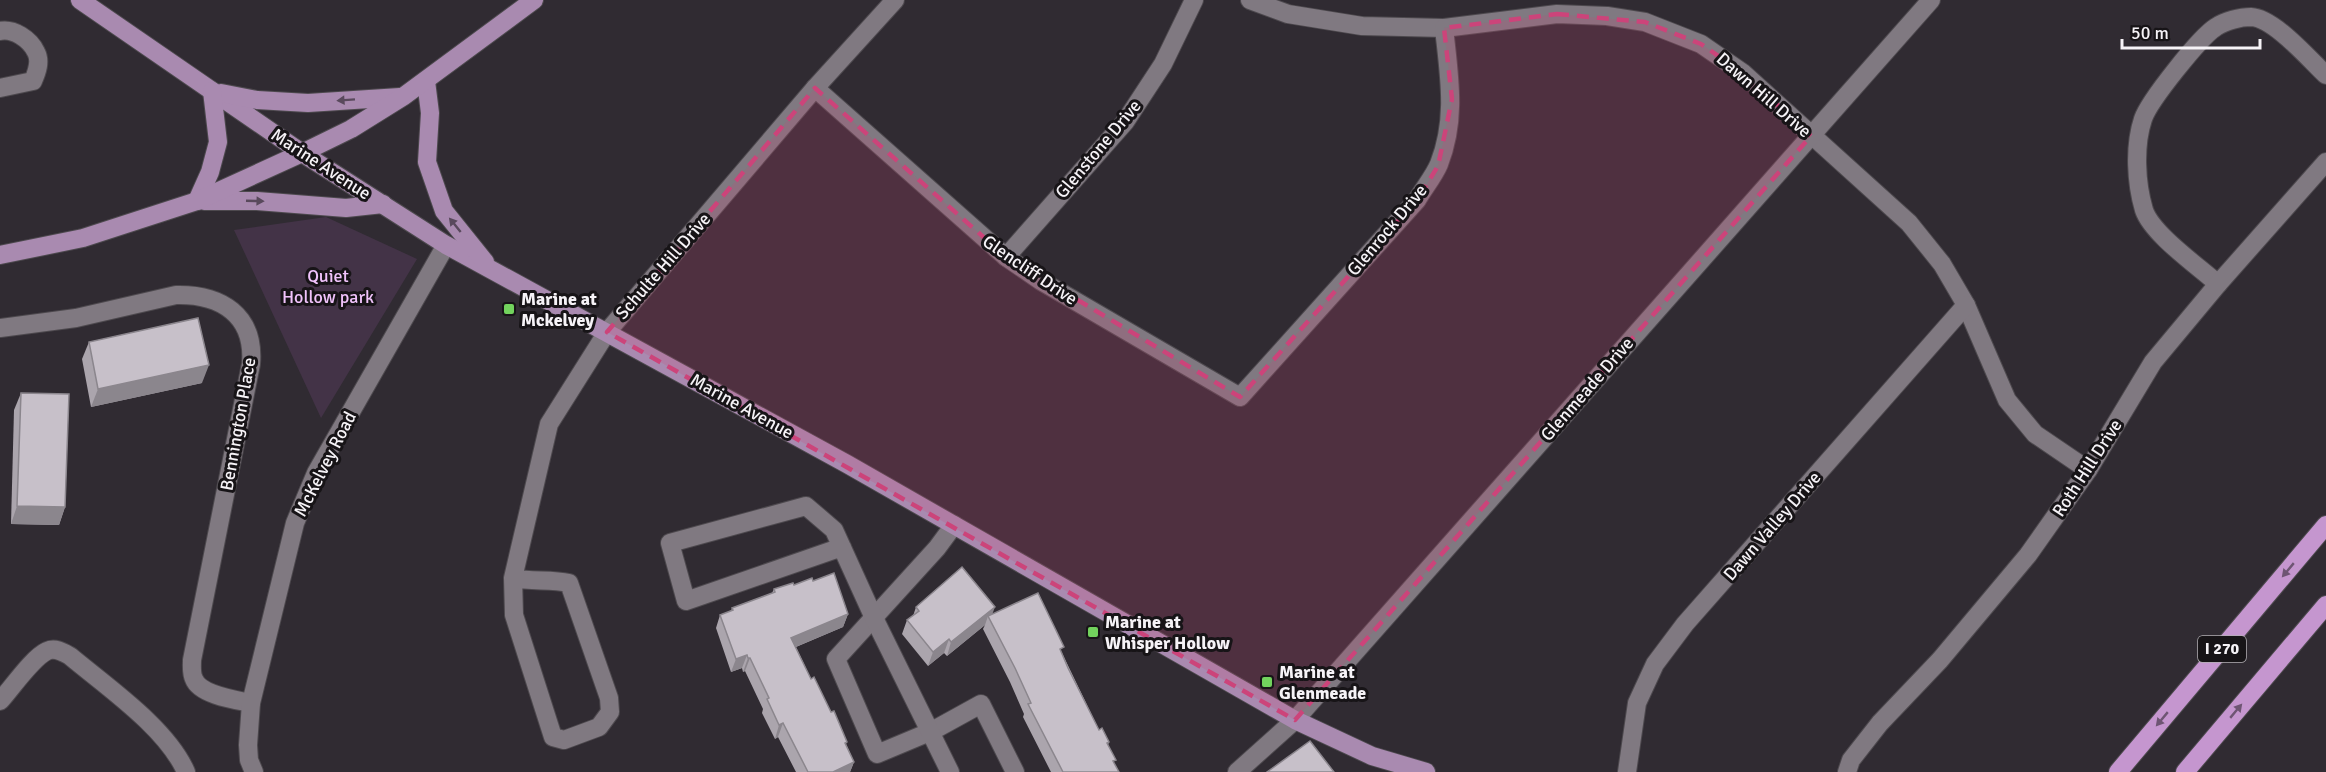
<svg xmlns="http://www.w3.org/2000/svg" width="2326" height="772" font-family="Signika,sans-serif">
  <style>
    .green { fill: #433347 }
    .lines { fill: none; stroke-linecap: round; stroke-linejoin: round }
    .minor-casing { stroke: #4d494e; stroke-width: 20 }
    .major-casing { stroke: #4d494e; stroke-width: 20 }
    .highway-casing { stroke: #4d494e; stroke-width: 20 }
    .minor { stroke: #807981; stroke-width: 18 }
    .major { stroke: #a98ab0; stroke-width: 18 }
    .highway { stroke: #c596cf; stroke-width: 18 }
    .wall { fill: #aba5ad }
    .shaded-wall { fill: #8b868d }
    .building { fill: #c7c0c9; stroke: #8b868d; stroke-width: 1.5 }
    .oneway { fill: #59495c }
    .oneway2 { fill: #6e5573 }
    .marked { fill: #cc447a; fill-opacity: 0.2; stroke: #cc447a; stroke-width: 4.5; stroke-dasharray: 12 8; stroke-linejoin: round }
    .poi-dot { fill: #72d25d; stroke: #171417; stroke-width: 2 }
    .labels { text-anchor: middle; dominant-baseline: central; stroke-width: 6; stroke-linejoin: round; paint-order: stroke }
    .shield { fill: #171417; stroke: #b3b0b4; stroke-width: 1.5 }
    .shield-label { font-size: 16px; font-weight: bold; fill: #f6f3f7 }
    .street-label { font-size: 18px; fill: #f6f3f7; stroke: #171417 }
    .park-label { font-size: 18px; fill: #f1c3fc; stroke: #171417 }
    .poi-label { font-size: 18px; font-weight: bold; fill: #f6f3f7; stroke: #171417; text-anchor: start }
  </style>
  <rect width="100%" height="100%" fill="#302b32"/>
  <path class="green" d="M 326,217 L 417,259 L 321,418 L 234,230 Z"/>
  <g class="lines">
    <g class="minor-casing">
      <g id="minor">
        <path d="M 1250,0 L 1288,14 L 1362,26 L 1444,28 L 1557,14 L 1607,16 L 1645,22 L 1701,44 L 1743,73 L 1909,223 L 1942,264 L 1966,305 L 2007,400 L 2035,434 L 2088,470"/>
        <path d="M 0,31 C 13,28 30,39 36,52 C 41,61 37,72 33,81 L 0,88"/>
        <path d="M 815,88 L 1006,257 L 1041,281 L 1240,397 L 1417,200 C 1424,188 1434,176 1439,164 C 1457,118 1449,76 1444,28"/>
        <path d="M 1006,257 L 1125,122 L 1163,64 L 1194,0"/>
        <path d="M 2218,284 C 2198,266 2152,234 2144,210 C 2136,183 2134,146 2143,119 C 2149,101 2200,37 2216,27 C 2225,21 2240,17 2251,17 C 2274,18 2309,59 2326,75"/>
        <path d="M 0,328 L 76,318 L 176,295 C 221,294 255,315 251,364 L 192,660 C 192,666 191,673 194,679 C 200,695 236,700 251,703"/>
        <path d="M 954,525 L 937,548 L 836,659 L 877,754 L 932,731 L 981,704 L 1015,772"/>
        <path d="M 842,547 L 686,601 L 670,543 L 806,506 L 834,530 L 874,618 L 950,772"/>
        <path d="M 513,578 C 532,582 550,579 569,583 L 609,698 L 610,712 L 599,727 L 564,740 L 553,737 L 514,615 L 513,578 L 549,424 L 607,332 L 815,88 L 895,0"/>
        <path d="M 0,701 C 12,688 32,658 47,651 C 55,647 63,652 70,656 C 107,687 167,728 186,772"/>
        <path d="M 254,772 L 249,760 L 248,745 L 251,703 L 295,523 L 316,473 L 446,245"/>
        <path d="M 1237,772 L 1295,720 L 1931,0"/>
        <path d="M 1627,772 L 1637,703 L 1655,664 L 1685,624 L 1966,305"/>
        <path d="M 1847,772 L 1851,760 L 1880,723 L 1940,660 L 2028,555 L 2088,470 L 2153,362 L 2218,284 L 2326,162"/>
      </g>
    </g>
    <g class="major-casing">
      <g id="major">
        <path d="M 80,0 L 302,153 L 446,245 L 847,464 L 1295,720 L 1372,756 L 1426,772"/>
        <path d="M 426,81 L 430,113 L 427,162 L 444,211 L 485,262"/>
        <path d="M 221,93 L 257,100 L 308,103 L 400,97"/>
        <path d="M 197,201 L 210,172 L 218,142 L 212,91"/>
        <path d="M 204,201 L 257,201 L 346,208 L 383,204"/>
        <path d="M 0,255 L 83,238 L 197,201 L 302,153 L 351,129 L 404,96 L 534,0"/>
      </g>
    </g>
    <g class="highway-casing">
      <g id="highway">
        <path d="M 2118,772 L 2326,525"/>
        <path d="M 2185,772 L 2326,605"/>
      </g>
    </g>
    <use href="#minor" class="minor"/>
    <use href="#major" class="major"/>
    <use href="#highway" class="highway"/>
  </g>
  <g class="wall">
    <path d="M 89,342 L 202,383 L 91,407 L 82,359 Z"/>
    <path d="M 21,393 L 65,507 L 59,525 L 11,524 L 14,410 Z"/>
    <path d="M 813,581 L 848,614 L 843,627 L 796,647 L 811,679 L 847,742 L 846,744 L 854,762 L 850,772 L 796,772 L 778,737 L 775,739 L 762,713 L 763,709 L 745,671 L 743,672 L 742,668 L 731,672 L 716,628 L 720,615 L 731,611 L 732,608 L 772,593 L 774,589 Z"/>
    <path d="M 916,607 L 992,614 L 1062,653 L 1099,730 L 1109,742 L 1108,745 L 1114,763 L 1119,772 L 1051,772 L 1023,717 L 1024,714 L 1010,682 L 983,629 L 985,625 L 947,656 L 944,653 L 928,666 L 902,634 L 907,620 L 913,616 Z"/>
  </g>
  <g class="shaded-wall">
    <path d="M 209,365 L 202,383 L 91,407 L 98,389 Z"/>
    <path d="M 17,506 L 65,507 L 59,525 L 11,524 Z"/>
    <path d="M 995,607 L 990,620 L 988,616 L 985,625 L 947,656 L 951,642 Z"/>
    <path d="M 848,614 L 843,627 L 786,651 L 791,638 Z"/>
    <path d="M 949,639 L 944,653 L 928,666 L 933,652 Z"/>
    <path d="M 747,655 L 742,668 L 731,672 L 736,659 Z"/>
    <path d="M 748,658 L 750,658 L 745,671 L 743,672 Z"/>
    <path d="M 783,723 L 778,737 L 775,739 L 779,725 Z"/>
    <path d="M 854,762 L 850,772 L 833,772 Z"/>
  </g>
  <g class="building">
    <path d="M 198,318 L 209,365 L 98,389 L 89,342 Z"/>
    <path d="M 21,393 L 69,394 L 65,507 L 17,506 Z"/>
    <path d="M 962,567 L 995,607 L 951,642 L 949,639 L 933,652 L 907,620 L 919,611 L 916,607 Z"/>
    <path d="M 834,573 L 848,614 L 791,638 L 811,679 L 814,677 L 831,712 L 834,711 L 847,742 L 845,743 L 854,762 L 833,772 L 808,772 L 783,723 L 779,725 L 767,699 L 769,698 L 750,658 L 748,658 L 747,655 L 736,659 L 720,615 L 733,610 L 732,608 L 775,592 L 774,589 L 793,583 L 794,585 L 812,578 L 813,581 Z"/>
    <path d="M 1038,593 L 1064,647 L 1060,649 L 1068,668 L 1099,730 L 1102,728 L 1109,742 L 1107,743 L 1116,760 L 1113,761 L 1119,772 L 1063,772 L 1028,704 L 1031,703 L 1015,668 L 988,616 Z"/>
    <path d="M 1310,741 L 1334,772 L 1267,772 Z"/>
  </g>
  <defs><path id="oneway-solid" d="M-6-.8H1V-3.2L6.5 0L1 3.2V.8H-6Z" transform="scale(1.5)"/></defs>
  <g class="oneway">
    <use href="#oneway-solid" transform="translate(346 100) rotate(176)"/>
    <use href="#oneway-solid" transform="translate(255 201) rotate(2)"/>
    <use href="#oneway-solid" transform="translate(455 225) rotate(-129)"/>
  </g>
  <g class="oneway2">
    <use href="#oneway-solid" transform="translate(2288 570) rotate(130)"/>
    <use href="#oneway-solid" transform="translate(2236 711) rotate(-50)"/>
    <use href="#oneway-solid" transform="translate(2162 719) rotate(130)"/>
  </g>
  <path class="marked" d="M 1557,14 L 1645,22 L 1701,44 L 1743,73 L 1811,136 L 1295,720 L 607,332 L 815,88 L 1006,257 L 1240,397 L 1417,200 L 1438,166 L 1452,99 L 1444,28 Z"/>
  <g class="poi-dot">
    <rect x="503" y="303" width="12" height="12" rx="3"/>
    <rect x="1087" y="626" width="12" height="12" rx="3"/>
    <rect x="1261" y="676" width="12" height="12" rx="3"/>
  </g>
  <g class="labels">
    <rect class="shield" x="2198" y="636" width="48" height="26" rx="4.5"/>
    <g class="shield-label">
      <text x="2222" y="649">I 270</text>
    </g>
    <g class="street-label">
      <text transform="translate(1764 95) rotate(41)">Dawn Hill Drive</text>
      <text transform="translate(1098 149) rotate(-50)">Glenstone Drive</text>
      <text transform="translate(321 164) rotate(33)">Marine Avenue</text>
      <text transform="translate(1387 230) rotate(-50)">Glenrock Drive</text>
      <text transform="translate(663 266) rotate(-49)">Schulte Hill Drive</text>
      <text transform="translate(1030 270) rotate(34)">Glencliff Drive</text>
      <text transform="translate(1587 389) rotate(-49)">Glenmeade Drive</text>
      <text transform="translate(742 406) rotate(29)">Marine Avenue</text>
      <text transform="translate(238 424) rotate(-80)">Bennington Place</text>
      <text transform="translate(325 464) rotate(-63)">McKelvey Road</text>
      <text transform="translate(2087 468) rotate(-57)">Roth Hill Drive</text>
      <text transform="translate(1772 526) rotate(-49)">Dawn Valley Drive</text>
    </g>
    <g class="park-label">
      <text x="328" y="276">Quiet<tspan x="328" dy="21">Hollow park</tspan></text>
    </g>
    <g class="poi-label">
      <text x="521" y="299">Marine at<tspan x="521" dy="21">Mckelvey</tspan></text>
      <text x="1105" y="622">Marine at<tspan x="1105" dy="21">Whisper Hollow</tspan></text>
      <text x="1279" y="672">Marine at<tspan x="1279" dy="21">Glenmeade</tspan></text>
    </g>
  </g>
  <path d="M2122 39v9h138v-9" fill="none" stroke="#f6f3f7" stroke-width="3"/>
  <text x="2131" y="39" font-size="18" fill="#f6f3f7" stroke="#171417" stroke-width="4.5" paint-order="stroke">50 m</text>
</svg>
